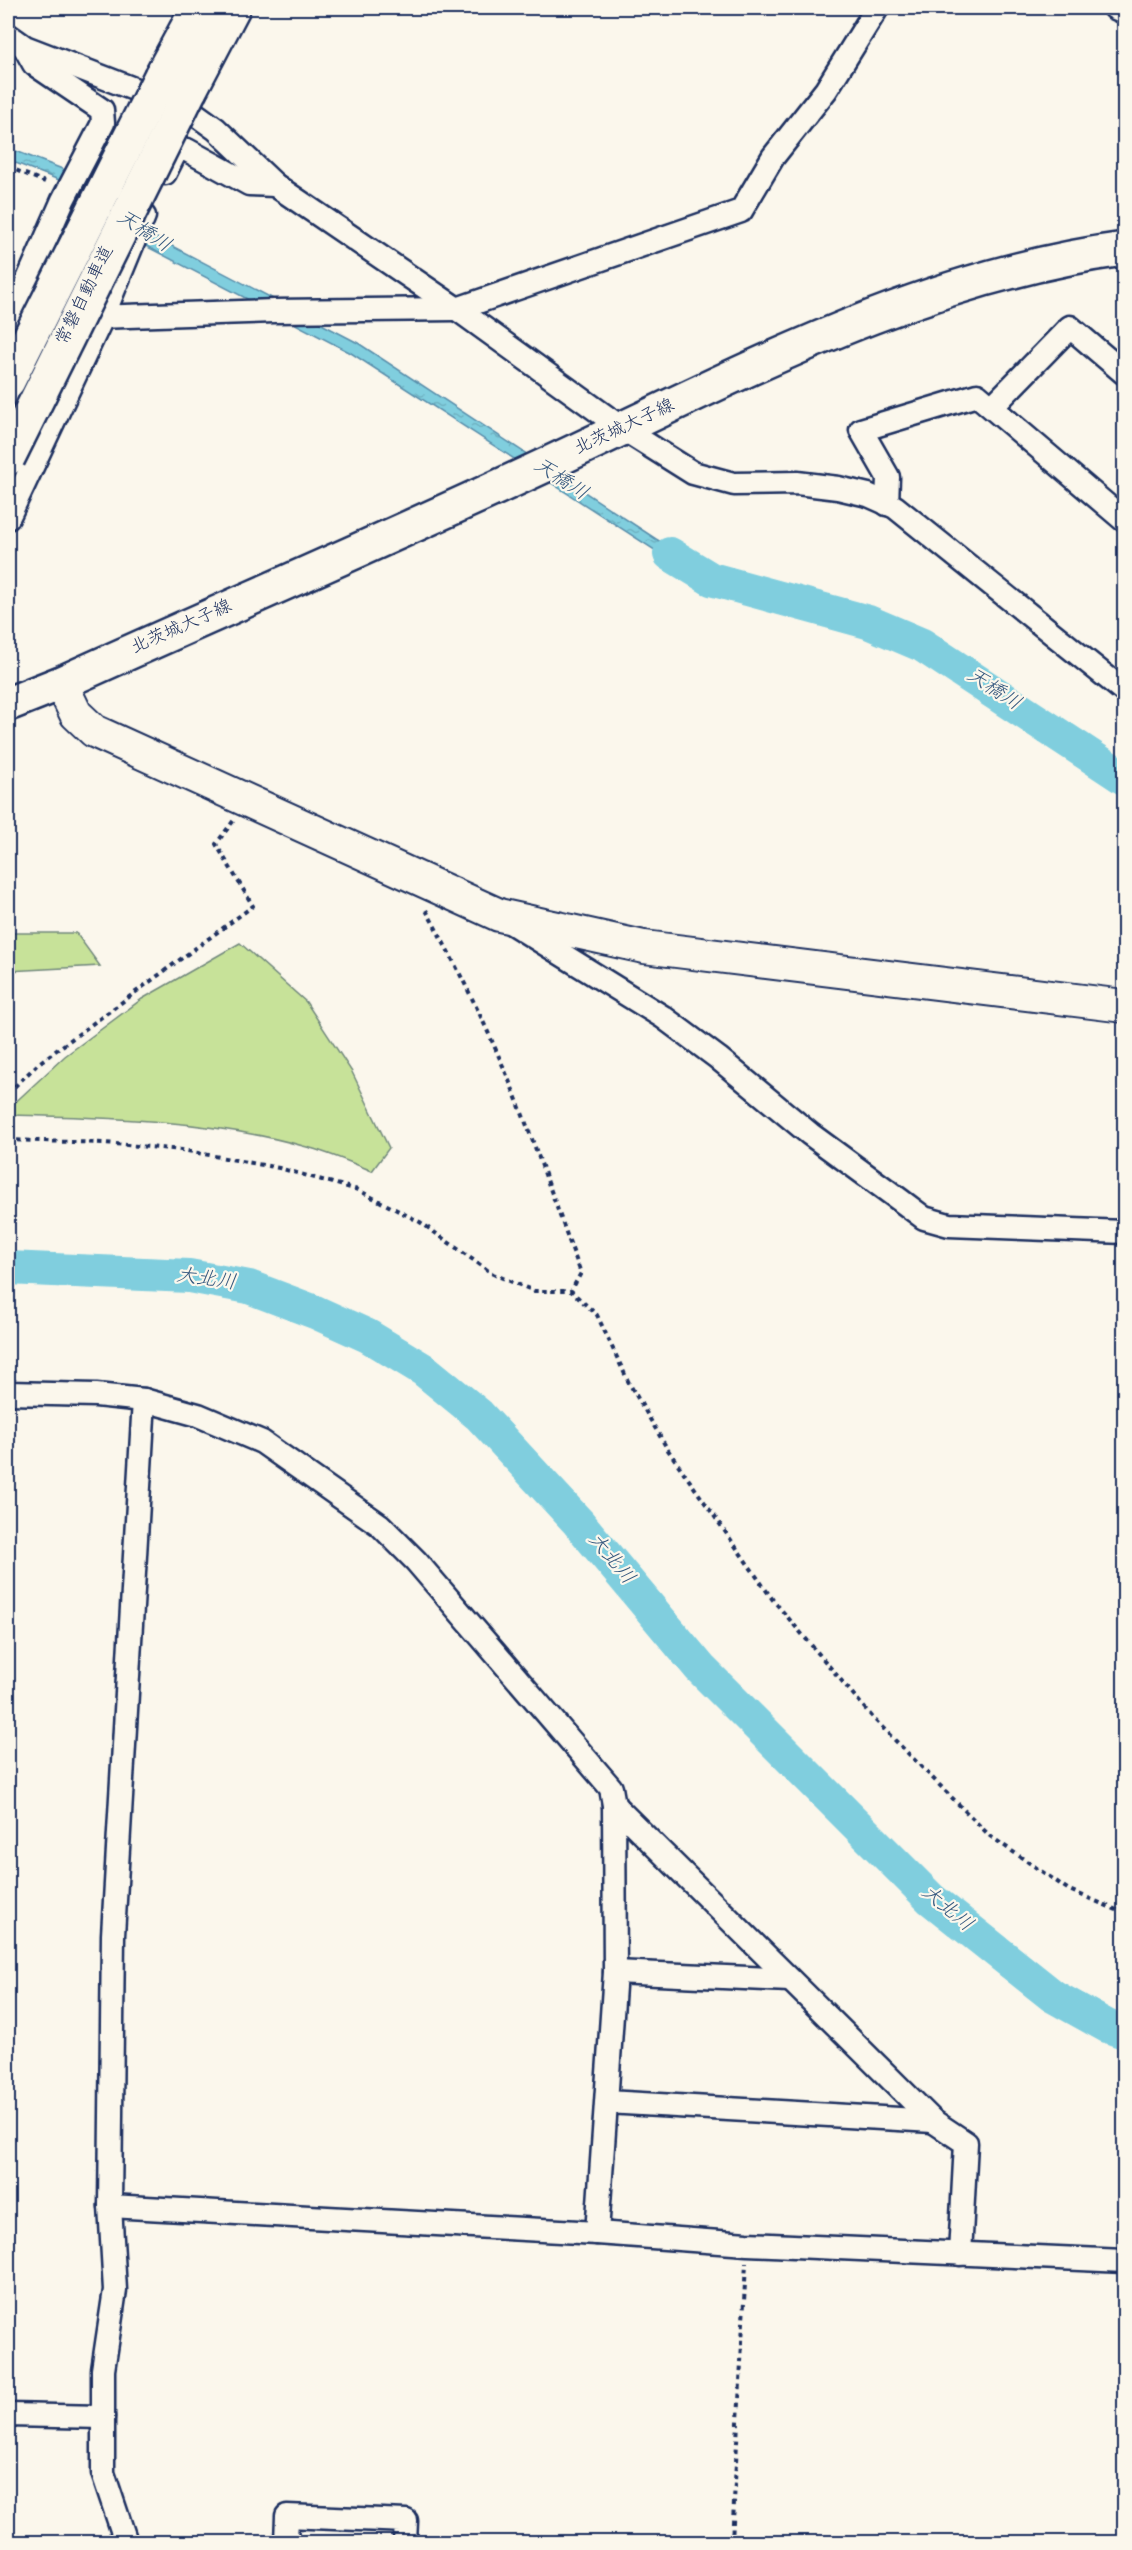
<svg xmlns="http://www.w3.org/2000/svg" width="1132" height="2550" font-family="'Gochi Hand','Klee One',sans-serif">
	<defs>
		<pattern id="water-ripples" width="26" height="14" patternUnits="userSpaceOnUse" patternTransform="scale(1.5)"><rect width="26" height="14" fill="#80cede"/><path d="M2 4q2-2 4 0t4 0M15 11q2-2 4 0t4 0" fill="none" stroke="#6eb1c1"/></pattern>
	</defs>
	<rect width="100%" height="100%" fill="#fbf7ec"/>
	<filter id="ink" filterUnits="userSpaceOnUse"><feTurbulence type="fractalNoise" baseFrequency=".0167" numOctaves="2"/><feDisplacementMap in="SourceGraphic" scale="12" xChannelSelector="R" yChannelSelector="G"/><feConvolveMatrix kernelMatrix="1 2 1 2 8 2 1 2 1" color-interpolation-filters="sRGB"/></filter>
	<g filter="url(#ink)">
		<g fill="#c7e299" stroke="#71887c" stroke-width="1.5">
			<path d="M8,933H76L100,966L8,971Z"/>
			<path d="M240,943L306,1002L352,1072L389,1148L372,1171C350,1162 327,1152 303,1146C212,1120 102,1117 8,1115V1109L65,1056L142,999Z"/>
		</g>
		<path fill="url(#water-ripples)" stroke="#588eab" stroke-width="1.5" d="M8,148L65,170L147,233L358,343L656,539L714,574L707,584L351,353L142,244L59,180L8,160Z"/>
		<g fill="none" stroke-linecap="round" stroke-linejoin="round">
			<g stroke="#80cede" stroke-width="34">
				<path d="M670,554L711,579L868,622L922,645L1124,778"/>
				<path d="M8,1268L189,1276L249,1287L315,1312L368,1336L424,1370L479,1415L578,1522L700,1668L931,1899L1053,1996L1107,2026L1124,2032"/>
			</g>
			<defs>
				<g id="street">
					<path d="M1115,8L1124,12"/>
					<path d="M8,35L25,47L191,111L216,129L275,185L457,309L623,429L693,473L734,484L797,483L838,488L868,495L895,507L1124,691"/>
					<path d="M165,173L177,149L187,150L249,184L275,185"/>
					<path d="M8,320L274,311L457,309L741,211L773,157L826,90L877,8"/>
					<path d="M8,325L63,200L103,123L102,110L34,64L25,48"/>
					<path d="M992,407L1070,327L1124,373"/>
					<path d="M887,504L888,477L861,430L977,395L1124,520"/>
					<path d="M8,518L103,316L144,216"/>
					<path d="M513,924L663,1017L718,1058L810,1134L900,1200L924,1218L949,1225L1124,1232"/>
					<path d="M8,1393L96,1395L144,1400L198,1415L262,1442L380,1525L416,1561L611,1788L614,1805L615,1972L597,2233"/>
					<path d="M614,1805L933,2121L966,2143L960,2254"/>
					<path d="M615,1972L790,1980"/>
					<path d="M607,2102L933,2121"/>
					<path d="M110,2206L597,2233L747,2244L1124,2261"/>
					<path d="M8,2415L103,2417"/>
					<path d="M126,2542L103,2473V2370L115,2290L110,2206L113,1935L144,1400"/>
					<path d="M286,2542L287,2516L406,2521L405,2542"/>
				</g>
				<path id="secondary" d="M61,683L76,714L94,731L499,915L644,947L1124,1006"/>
				<path id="primary" d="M8,704L61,683C224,609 390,538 552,462C736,376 920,276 1124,249"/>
				<g id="highway">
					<path d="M161,76L198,8"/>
					<path d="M189,92L233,8"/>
				</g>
			</defs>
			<use href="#street" stroke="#1b2f5e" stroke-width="27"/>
			<use href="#secondary" stroke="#1b2f5e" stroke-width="36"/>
			<use href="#primary" stroke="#1b2f5e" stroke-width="38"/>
			<use href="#highway" stroke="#1b2f5e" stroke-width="38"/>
			<g stroke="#1b2f5e" stroke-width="4" stroke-dasharray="4.5 4.5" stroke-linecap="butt">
				<path d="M8,167L45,182"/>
				<path d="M426,910C451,956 475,1002 496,1050C528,1122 553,1199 581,1273L571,1291"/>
				<path d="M8,1093L39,1063L253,906L216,844L234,820"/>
				<path d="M8,1140L105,1143L182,1150L279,1168L358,1190L420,1222L493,1274L534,1291H571L597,1315L629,1383L668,1450L773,1600L874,1719L990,1836L1069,1890L1124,1913"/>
				<path d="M732,2542L746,2262"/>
			</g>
			<use href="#street" stroke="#fbf7ec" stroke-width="22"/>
			<use href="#secondary" stroke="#fbf7ec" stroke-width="32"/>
			<use href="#primary" stroke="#fbf7ec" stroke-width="33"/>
			<use href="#highway" stroke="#fbf7ec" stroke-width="33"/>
			<defs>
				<g id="highway-bridge">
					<path d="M8,381L161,76"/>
					<path d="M8,458L189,92"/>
				</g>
			</defs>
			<use href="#highway-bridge" stroke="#1b2f5e" stroke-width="38" stroke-linecap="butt"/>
			<use href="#highway-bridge" stroke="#fbf7ec" stroke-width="33"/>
		</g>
	</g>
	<g text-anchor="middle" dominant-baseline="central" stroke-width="4.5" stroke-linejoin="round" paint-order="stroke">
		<g font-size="18" fill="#1b2f5e" stroke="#fbf7ec">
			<text transform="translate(86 296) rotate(-64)">常磐自動車道</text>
			<text transform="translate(625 428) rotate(-25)">北茨城大子線</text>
			<text transform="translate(182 628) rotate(-24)">北茨城大子線</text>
		</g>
		<g font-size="20" font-style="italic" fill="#34577e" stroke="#fbf7ec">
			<text transform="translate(143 233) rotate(33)">天橋川</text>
			<text transform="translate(560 481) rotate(33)">天橋川</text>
			<text transform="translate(993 691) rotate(33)">天橋川</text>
			<text transform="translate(206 1281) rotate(8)">大北川</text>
			<text transform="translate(610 1560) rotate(50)">大北川</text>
			<text transform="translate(946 1910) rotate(40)">大北川</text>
		</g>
	</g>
	<rect width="1132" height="2550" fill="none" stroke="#fbf7ec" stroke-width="30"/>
	<rect x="15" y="15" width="1102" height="2520" fill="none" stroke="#1b2f5e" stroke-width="2" filter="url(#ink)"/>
</svg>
